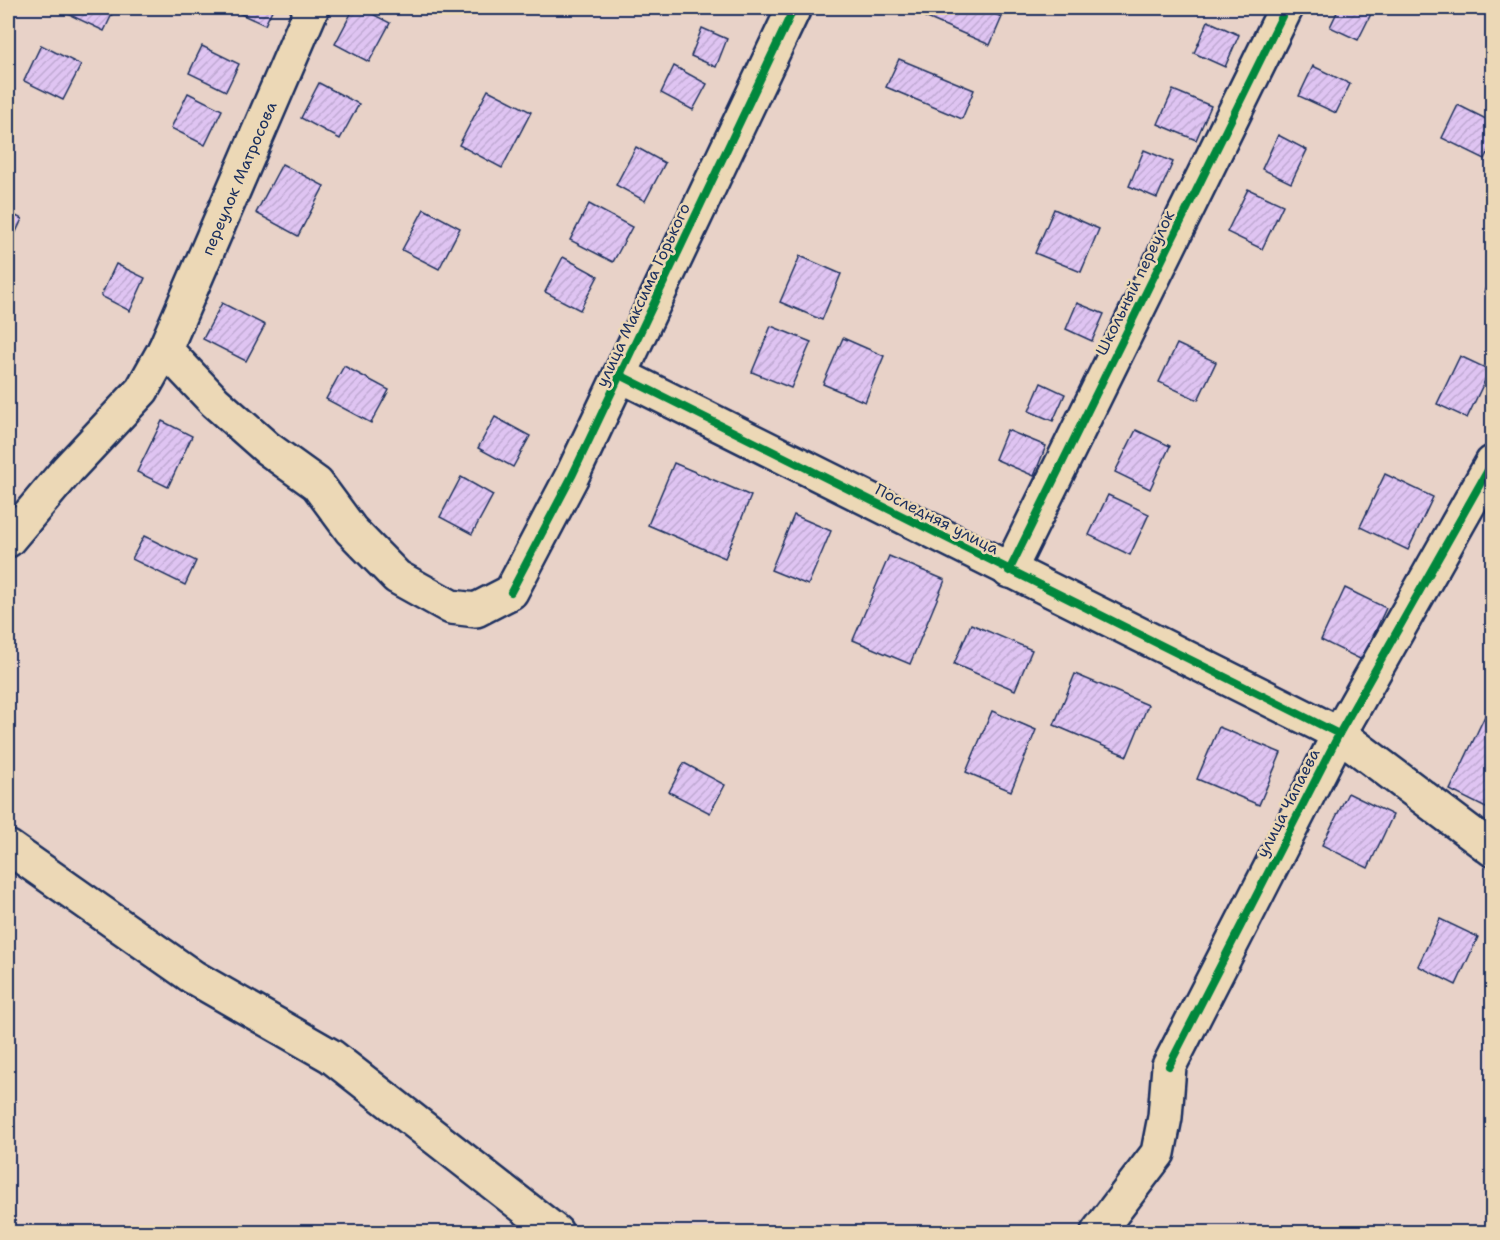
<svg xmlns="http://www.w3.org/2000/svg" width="1500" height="1240" font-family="'Shantell Sans',sans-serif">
	<defs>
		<pattern id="building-hatch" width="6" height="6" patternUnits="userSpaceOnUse" patternTransform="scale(1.5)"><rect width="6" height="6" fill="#dfc4f2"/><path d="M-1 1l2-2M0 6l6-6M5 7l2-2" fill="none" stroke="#bfa9d2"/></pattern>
	</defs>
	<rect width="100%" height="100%" fill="#e8d2c8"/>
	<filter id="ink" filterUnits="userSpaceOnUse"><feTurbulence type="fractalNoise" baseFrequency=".0167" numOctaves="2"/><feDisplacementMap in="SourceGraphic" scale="12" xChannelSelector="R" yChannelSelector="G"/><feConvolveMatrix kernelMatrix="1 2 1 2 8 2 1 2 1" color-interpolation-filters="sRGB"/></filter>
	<g filter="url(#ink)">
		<g fill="url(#building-hatch)" stroke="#1b2f5e" stroke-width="1.5">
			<path d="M71,8H115L104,31L68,14Z"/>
			<path d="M228,8H273L265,25Z"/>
			<path d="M354,8H361L390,23L369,62L335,44Z"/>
			<path d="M929,8H980L1002,17L990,45L925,17Z"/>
			<path d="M1339,8H1374L1358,40L1330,27Z"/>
			<path d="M1208,21L1239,35L1225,67L1194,53Z"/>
			<path d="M702,28L727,39L716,67L691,56Z"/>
			<path d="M41,45L81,65L63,100L24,81Z"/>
			<path d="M202,46L239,64L226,91L189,73Z"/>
			<path d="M899,59L974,90L962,119L886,87Z"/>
			<path d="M674,66L707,84L693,110L661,93Z"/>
			<path d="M1313,66L1350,84L1336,113L1299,96Z"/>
			<path d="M319,83L359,104L340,139L301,118Z"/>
			<path d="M488,90L531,112L502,168L459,145Z"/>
			<path d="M1173,90L1211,106L1196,140L1158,124Z"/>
			<path d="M188,93L222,110L205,145L171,128Z"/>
			<path d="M1458,105L1492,122V144L1485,159L1442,138Z"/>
			<path d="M1278,135L1307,150L1291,183L1262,169Z"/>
			<path d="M636,147L665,163L645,201L616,185Z"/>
			<path d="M1144,150L1173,162L1157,198L1129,186Z"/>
			<path d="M282,164L324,186L298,236L256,213Z"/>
			<path d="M1248,189L1283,205L1262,249L1227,232Z"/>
			<path d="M589,204L632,227L613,262L570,240Z"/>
			<path d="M424,209L460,228L439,269L402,250Z"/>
			<path d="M1054,209L1099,229L1081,272L1035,253Z"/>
			<path d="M8,212L22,219L8,249Z"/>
			<path d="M800,256L841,274L822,320L780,302Z"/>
			<path d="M563,257L598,276L580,310L545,292Z"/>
			<path d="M116,264L145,278L130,311L101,296Z"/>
			<path d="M1492,274V296L1484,292Z"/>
			<path d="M222,303L265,325L246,361L203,339Z"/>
			<path d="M1077,303L1104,314L1092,341L1066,329Z"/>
			<path d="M771,326L811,342L791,388L752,372Z"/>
			<path d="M843,338L884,356L865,402L823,384Z"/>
			<path d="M1177,344L1216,362L1198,400L1159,382Z"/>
			<path d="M1460,356L1490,370L1467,418L1437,404Z"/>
			<path d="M344,366L389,390L371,423L326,399Z"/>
			<path d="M1041,383L1065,394L1053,421L1029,411Z"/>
			<path d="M495,417L530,436L513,467L478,448Z"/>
			<path d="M162,421L192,436L168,487L137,472Z"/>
			<path d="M1007,430L1046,446L1034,476L995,459Z"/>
			<path d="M1136,430L1170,446L1150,489L1115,472Z"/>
			<path d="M674,463L751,496L725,558L648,525Z"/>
			<path d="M1385,474L1433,497L1408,550L1360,527Z"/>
			<path d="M461,477L493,495L472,534L440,517Z"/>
			<path d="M1108,495L1149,514L1130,555L1089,535Z"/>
			<path d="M794,515L831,531L808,585L771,570Z"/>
			<path d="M144,536L196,561L185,585L132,559Z"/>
			<path d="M889,556L945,580L910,664L853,640Z"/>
			<path d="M1345,588L1386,608L1362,660L1321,640Z"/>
			<path d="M971,624L1032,650L1015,690L954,664Z"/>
			<path d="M1075,674L1148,705L1127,756L1054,725Z"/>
			<path d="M1492,701V811L1450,790Z"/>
			<path d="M992,711L1036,730L1011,791L966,772Z"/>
			<path d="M1219,727L1281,753L1259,805L1197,779Z"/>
			<path d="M684,763L725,785L710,813L669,792Z"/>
			<path d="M1348,793L1393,815L1368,868L1322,845Z"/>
			<path d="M1440,919L1478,937L1456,985L1418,966Z"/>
		</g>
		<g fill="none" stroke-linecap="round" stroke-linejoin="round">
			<defs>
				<g id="minor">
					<path id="s1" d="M165,349L312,8"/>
					<path d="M620,375L1339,734L1492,849"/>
					<path d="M8,540L68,469L142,390L165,349L215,402L267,448L317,484L351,530L397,577L451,607L476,610L511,592L572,476L794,8"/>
					<path d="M1009,571L1286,8"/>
					<path d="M8,847L193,977L331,1056L556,1232"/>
					<path d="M1098,1232L1158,1153L1165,1117L1169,1066L1339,734L1492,463"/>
				</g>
			</defs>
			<use href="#minor" stroke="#1b2f5e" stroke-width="38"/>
			<use href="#minor" stroke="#ecd8b6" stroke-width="33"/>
			<defs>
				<g id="cycleway">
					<path d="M620,375L1339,734"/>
					<path d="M1009,571L1286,8"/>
					<path d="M511,592L572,476L794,8"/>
					<path d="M1169,1066L1339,734L1492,463"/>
				</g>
			</defs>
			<use href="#cycleway" stroke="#ecd8b6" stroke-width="11"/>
			<use href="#cycleway" stroke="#00873e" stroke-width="8"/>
		</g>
	</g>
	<g text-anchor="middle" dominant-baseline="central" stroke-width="5" stroke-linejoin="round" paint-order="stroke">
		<g font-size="16" fill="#1b2f5e" stroke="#ecd8b6">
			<text stroke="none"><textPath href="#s1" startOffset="186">переулок Матросова</textPath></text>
			<text transform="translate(1135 283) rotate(-64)">Школьный переулок</text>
			<text transform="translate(643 295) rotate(-65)">улица Максима Горького</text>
			<text transform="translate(937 519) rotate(27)">Последняя улица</text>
			<text transform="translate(1288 803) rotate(-63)">улица Чапаева</text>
		</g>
	</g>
	<rect width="1500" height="1240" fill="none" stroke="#ecd8b6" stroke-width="30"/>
	<rect x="15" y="15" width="1470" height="1210" fill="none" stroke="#1b2f5e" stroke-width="2" filter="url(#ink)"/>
</svg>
